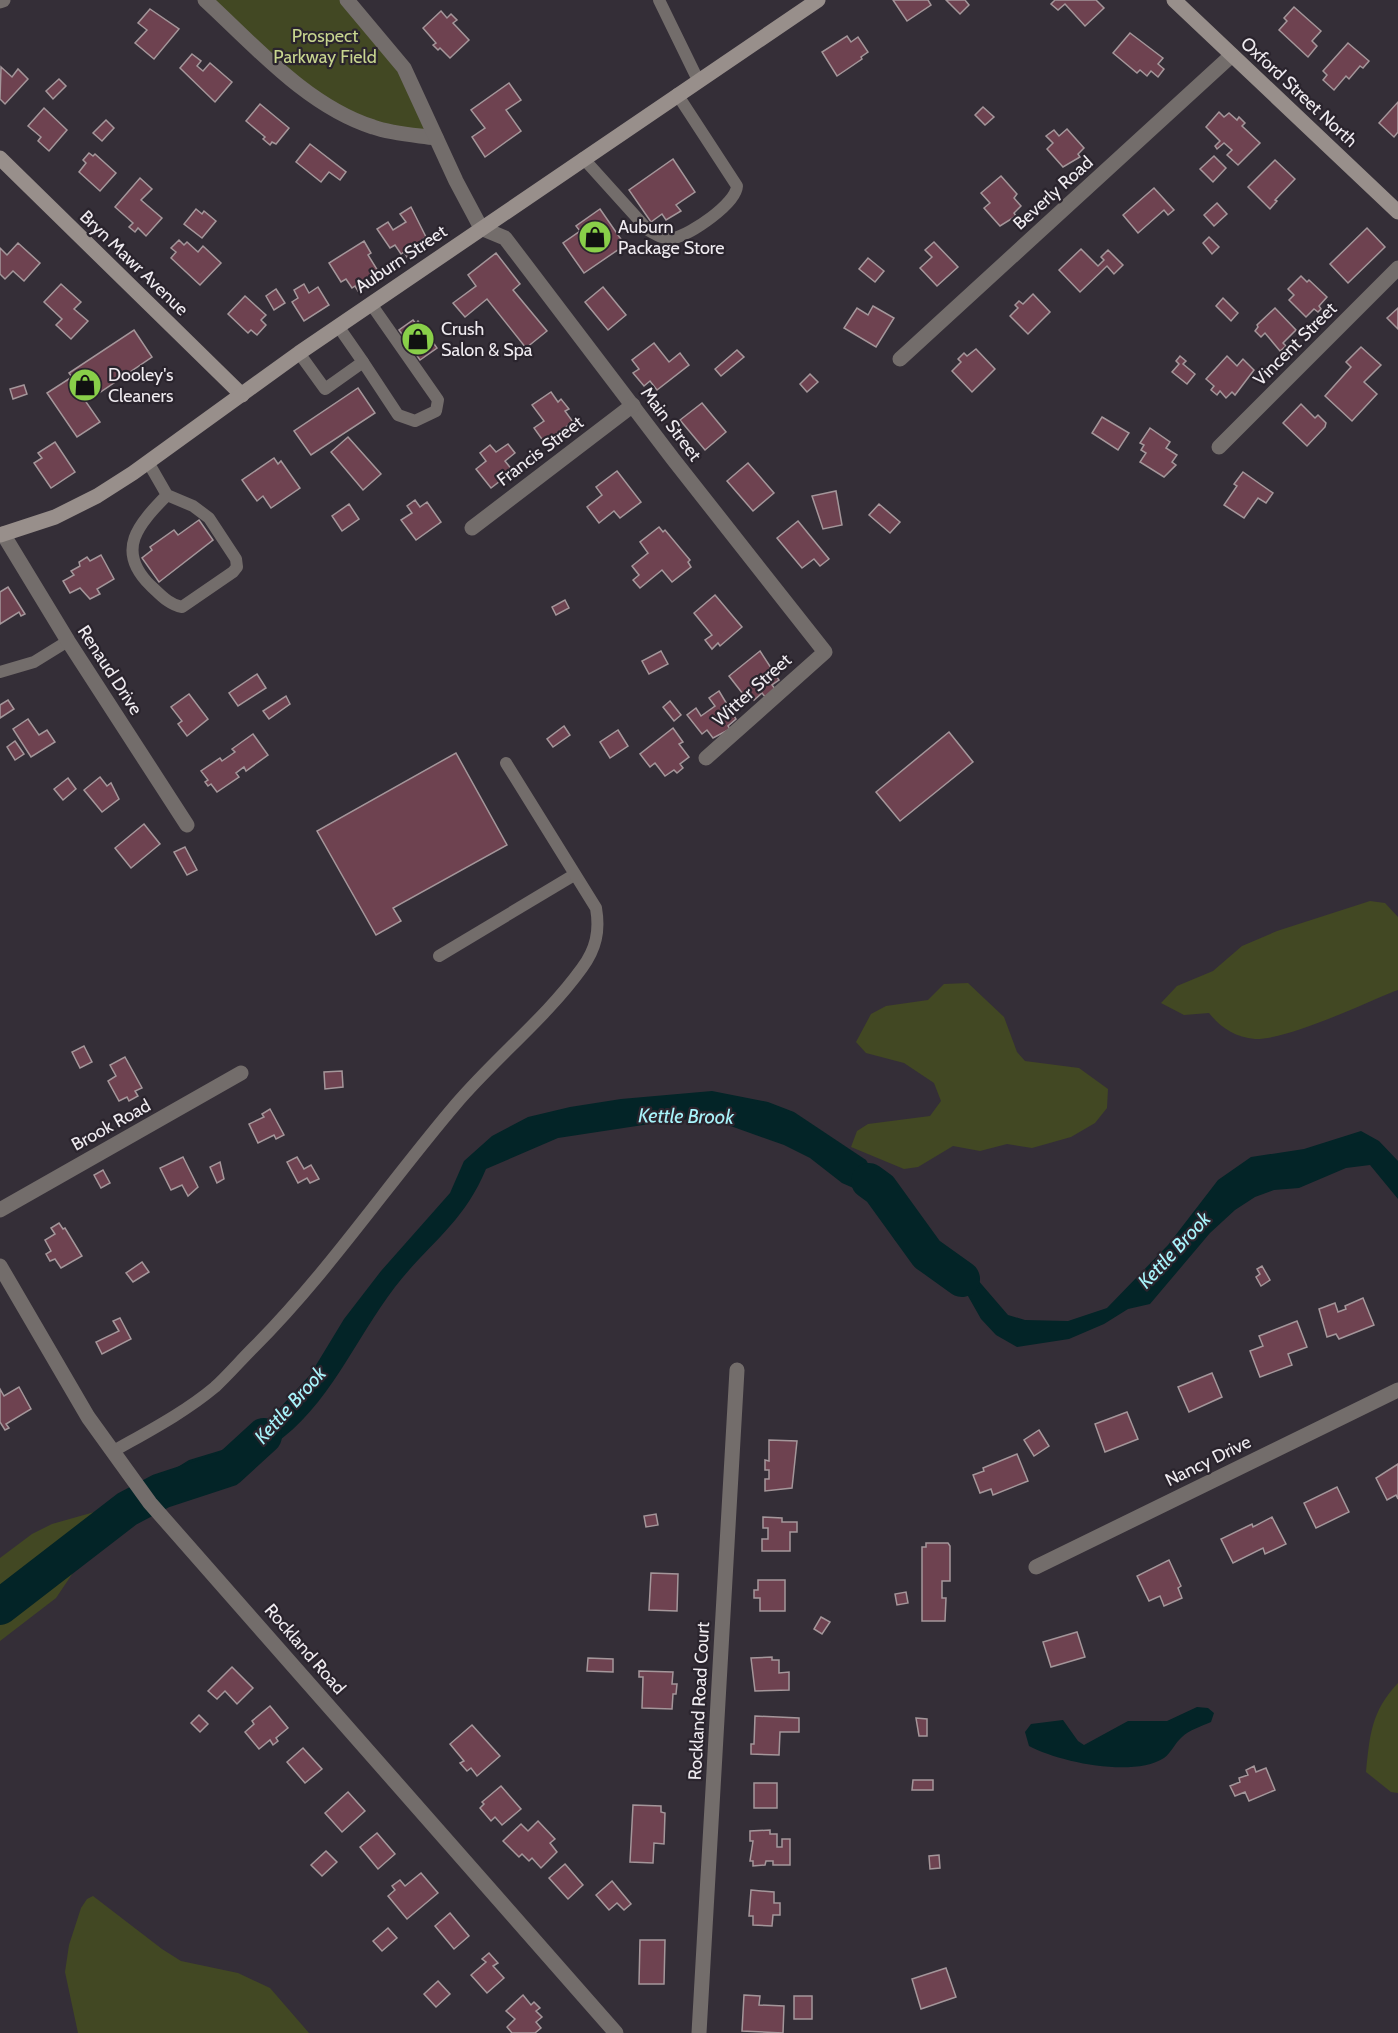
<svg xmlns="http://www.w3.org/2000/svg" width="1398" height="2033" font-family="Cabin,sans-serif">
	<rect width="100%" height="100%" fill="#342e37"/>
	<g fill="#424823">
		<path d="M205,0H344L404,68L436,138L393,132L325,102Z"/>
		<path d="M1370,901L1385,903L1398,917V990L1395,991C1363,1004 1287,1040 1255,1039C1235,1037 1221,1028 1209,1013L1184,1015L1161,1003L1177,986L1213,971L1242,946L1277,931Z"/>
		<path d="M968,983L1004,1017L1017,1052L1025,1061L1079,1068L1108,1089L1107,1108L1095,1123L1071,1137L1032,1148L1007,1144L980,1151L953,1146L918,1167L904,1169L851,1147L857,1131L868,1124L930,1116L941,1101L934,1083L904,1063L866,1053L856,1042L871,1014L886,1006L928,1000L944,984Z"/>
		<path d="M105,1509L117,1525L101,1533L95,1540L56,1598L0,1641V1558L32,1534L52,1524Z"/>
		<path d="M1398,1683V1793L1391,1792L1366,1772C1370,1734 1371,1712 1398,1683Z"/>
		<path d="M93,1896L162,1949L181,1961L238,1973L270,1988L309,2033H78L65,1972L69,1945L81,1908L87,1899Z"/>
	</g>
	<g fill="#032427">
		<path d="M712,1091L768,1102L794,1112L866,1160L916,1245L977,1279L1008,1315L1025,1320L1068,1321L1107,1308L1168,1245L1218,1180L1251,1157L1304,1149L1361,1131L1379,1141L1398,1161V1199L1370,1165L1346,1168L1299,1188L1274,1190L1255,1197L1235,1210L1210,1233L1150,1304L1128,1309L1104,1324L1069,1339L1017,1347L996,1335L981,1319L960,1282L937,1275L908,1255L895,1240L867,1194L842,1183L810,1158L784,1145L711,1119L676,1120L558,1138L486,1169C463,1224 429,1243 395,1287C355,1339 329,1407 273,1445C240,1467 204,1474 169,1489C149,1497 132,1511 117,1525L105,1509L123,1501L189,1460L222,1450L256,1434L310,1375L344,1319L381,1271L450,1193L464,1161L492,1136L528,1117L570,1107L621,1099Z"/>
		<path d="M1197,1707L1208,1708L1214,1713L1211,1722C1202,1726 1189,1730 1182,1737C1175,1743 1171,1753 1164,1758C1133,1778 1059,1762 1029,1746L1025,1732L1031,1724L1063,1720L1078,1741L1084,1745L1128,1721H1167Z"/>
	</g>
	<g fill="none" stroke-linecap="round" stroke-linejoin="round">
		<g stroke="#032427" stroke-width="36">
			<path d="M869,1181L880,1189L927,1254L962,1279"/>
			<path d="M0,1607L127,1509L161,1491L228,1469L264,1436"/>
		</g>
	</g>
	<g fill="#6e4250" stroke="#a4969a" stroke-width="1.5">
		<path d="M893,0H928L931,5L907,21Z"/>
		<path d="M946,0H965L969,5L960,14Z"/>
		<path d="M1055,0H1096L1104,8L1085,26L1065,4L1058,10L1051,4Z"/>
		<path d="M1294,7L1321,31L1312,41L1317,46L1308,57L1279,30L1287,21L1284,18Z"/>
		<path d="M150,9L179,29L154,59L135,43L147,30L138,23Z"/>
		<path d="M441,11L447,18L451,14L457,20L453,23L469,40L450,58L440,48L438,50L433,45L436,43L423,28Z"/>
		<path d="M1130,33L1163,58L1158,64L1164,69L1158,77L1151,71L1147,76L1140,70L1137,73L1113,53Z"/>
		<path d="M847,36L851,42L858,37L868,52L861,57L862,59L837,76L822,52Z"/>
		<path d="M1348,43L1369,61L1363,68L1360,66L1349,79L1346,76L1334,90L1323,80L1327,75L1323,71Z"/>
		<path d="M192,54L201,61L197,66L203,71L210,63L232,82L215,102L180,68Z"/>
		<path d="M1,67L12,77L18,69L28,79L5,104L0,99Z"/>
		<path d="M59,79L66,86L53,99L46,91Z"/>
		<path d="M509,83L521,100L506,110L521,131L485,157L472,137L485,128L471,110Z"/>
		<path d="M1398,102V132L1394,137L1379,123Z"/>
		<path d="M260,104L289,128L276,144L272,142L270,145L263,139L265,137L246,121Z"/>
		<path d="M983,107L994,117L985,125L975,115Z"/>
		<path d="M44,108L67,130L49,151L38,141L41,137L28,126Z"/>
		<path d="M1219,112L1224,117L1229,113L1237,120L1239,117L1245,123L1242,126L1260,143L1238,165L1227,155L1232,150L1224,143L1217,149L1215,146L1220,141L1206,127Z"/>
		<path d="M106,120L114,128L102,141L93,133Z"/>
		<path d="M1067,129L1084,148L1078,154L1080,157L1063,167L1047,149L1053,143L1046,136L1054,130L1059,136Z"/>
		<path d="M310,144L346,172L340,180L329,172L321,182L296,162Z"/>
		<path d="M89,153L93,156L95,154L116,173L100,191L79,172L86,163L83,160Z"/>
		<path d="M1214,156L1226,168L1213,182L1200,169Z"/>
		<path d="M673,159L695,192L676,205L681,211L666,220L662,214L651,222L629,190Z"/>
		<path d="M1275,160L1295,179L1275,200L1277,201L1270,209L1248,187Z"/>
		<path d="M1001,176L1017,194L1014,198L1021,206L1014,213L1016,216L1000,226L984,208L990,203L981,193Z"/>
		<path d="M140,178L152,189L141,200L162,218L146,236L138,228L135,232L129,227L133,223L115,207Z"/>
		<path d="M1154,188L1174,210L1168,215L1164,210L1138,233L1123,215Z"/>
		<path d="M1217,203L1227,214L1214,226L1204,215Z"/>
		<path d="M411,207L426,237L422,240L426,245L407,257L404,252L401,254L395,245L390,248L377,229L388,222L393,230L406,222L400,214Z"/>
		<path d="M196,209L202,214L204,211L216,221L202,238L184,224Z"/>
		<path d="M600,209L625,245L584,273L563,243L580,231L576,226Z"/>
		<path d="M1367,228L1385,247L1348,283L1330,264Z"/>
		<path d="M1209,237L1219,247L1212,254L1203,243Z"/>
		<path d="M179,240L184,245L187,242L198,252L203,246L221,263L200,285L171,258L176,252L171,248Z"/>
		<path d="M364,241L371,253L368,255L378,271L374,274L377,278L358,291L355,286L352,288L346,279L341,282L329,263Z"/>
		<path d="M934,242L958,267L937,286L920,268L932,257L925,250Z"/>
		<path d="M18,243L40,263L24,281L13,271L5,279L0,274V248L7,255Z"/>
		<path d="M1081,249L1098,266L1104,260L1101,257L1108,250L1123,265L1114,274L1107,266L1080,292L1059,270Z"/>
		<path d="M496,253L520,284L513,290L547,331L526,348L487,299L465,317L453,303L476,286L468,275Z"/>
		<path d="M868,258L884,271L875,282L859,269Z"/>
		<path d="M1301,276L1307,282L1309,280L1327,297L1319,306L1321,309L1318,312L1314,309L1306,317L1289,300L1294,295L1288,289Z"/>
		<path d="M61,284L81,302L74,309L88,321L71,339L56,325L62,319L44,302Z"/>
		<path d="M304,284L309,293L318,287L329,305L304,321L292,302L298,298L294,290Z"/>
		<path d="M603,287L626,315L608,330L585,302Z"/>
		<path d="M276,289L285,303L274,310L266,296Z"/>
		<path d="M1033,294L1050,312L1028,334L1010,316L1018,308L1015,305L1019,301L1023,304Z"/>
		<path d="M245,296L266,315L261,320L266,325L257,335L251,330L248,333L228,314Z"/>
		<path d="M1223,298L1238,313L1231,321L1216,306Z"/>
		<path d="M873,306L894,318L876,347L844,328L857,308L868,315Z"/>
		<path d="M1275,308L1296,330L1283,343L1286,346L1280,351L1265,333L1261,337L1255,331L1258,327L1257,325Z"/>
		<path d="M1398,308V329L1387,318Z"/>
		<path d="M413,320L416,324L418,321L437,348L420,360L399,330Z"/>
		<path d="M134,330L152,357L86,402L100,422L77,437L47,393L72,377L69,373Z"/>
		<path d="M654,343L669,362L680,353L689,365L657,390L650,381L644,386L633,373L639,369L632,360Z"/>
		<path d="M1361,347L1381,365L1364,382L1377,394L1352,421L1325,396L1351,367L1346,362Z"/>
		<path d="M976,349L995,369L972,392L952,371L961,362L958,359L964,353L967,356Z"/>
		<path d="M737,350L744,357L721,376L715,369Z"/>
		<path d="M1180,356L1186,361L1183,364L1195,374L1187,384L1172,372L1179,364L1176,361Z"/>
		<path d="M1227,356L1237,366L1243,359L1254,370L1235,395L1232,392L1226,398L1220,391L1217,395L1211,390L1214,386L1206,379Z"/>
		<path d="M810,374L818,382L807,392L800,384Z"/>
		<path d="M24,385L27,394L13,399L10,389Z"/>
		<path d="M358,388L375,413L311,455L294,431Z"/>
		<path d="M551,392L558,402L561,399L569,409L565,411L573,422L544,442L534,428L544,421L532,405Z"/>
		<path d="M702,403L726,432L705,450L680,420Z"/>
		<path d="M1301,404L1315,418L1318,415L1326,423L1325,427L1307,446L1283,423Z"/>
		<path d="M1102,417L1129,433L1118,450L1092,433Z"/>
		<path d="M1150,428L1170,442L1166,448L1177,455L1172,462L1176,465L1164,477L1140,462L1146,453L1141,450L1144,445L1140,443Z"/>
		<path d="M348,437L381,474L363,490L331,452Z"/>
		<path d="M55,442L75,472L51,488L34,463L42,458L38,453Z"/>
		<path d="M508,444L515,453L505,461L513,471L491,488L476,469L486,461L480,453L490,445L496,452Z"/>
		<path d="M274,458L278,464L281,461L300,488L271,508L263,496L257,501L242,480Z"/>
		<path d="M748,463L774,493L753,511L727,481Z"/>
		<path d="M617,471L641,502L620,518L614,511L599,523L587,507L602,495L596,487Z"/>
		<path d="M1243,472L1273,493L1266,503L1258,498L1244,518L1224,505L1237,486L1234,484Z"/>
		<path d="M836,491L842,525L823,529L812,496Z"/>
		<path d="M415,500L420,507L427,502L441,522L416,540L401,520L412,513L407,506Z"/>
		<path d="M349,504L359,519L342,531L332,516Z"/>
		<path d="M879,504L900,522L890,533L869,515Z"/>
		<path d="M199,520L213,540L159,582L142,558L152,550L150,547L174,530L178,535Z"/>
		<path d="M798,521L829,559L820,566L814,559L802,568L777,538Z"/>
		<path d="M659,527L663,532L665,530L690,560L688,562L691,567L672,582L662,570L640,588L633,580L639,575L632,566L648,553L640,542Z"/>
		<path d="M101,555L114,579L97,589L100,594L90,599L80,588L70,593L63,581L74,575L71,571L80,566L79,562L87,557L90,561Z"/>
		<path d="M8,587L25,614L21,616L19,612L0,624V592Z"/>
		<path d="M715,595L742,627L720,646L718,643L712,649L705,640L712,635L694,613Z"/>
		<path d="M565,600L569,608L556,615L552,607Z"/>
		<path d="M661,651L668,664L649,674L642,661Z"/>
		<path d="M760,651L779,680L772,685L776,690L766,698L762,693L754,700L748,691L743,694L729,676Z"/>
		<path d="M257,674L266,688L238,706L229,693Z"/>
		<path d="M719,691L736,719L728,726L730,729L713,738L707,730L702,734L687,715L696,708L701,716L715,706L709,698Z"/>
		<path d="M189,694L208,719L187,736L178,724L182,721L171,707Z"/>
		<path d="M286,696L290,704L269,719L263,711Z"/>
		<path d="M8,700L14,709L0,718V705Z"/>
		<path d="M670,701L681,715L674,721L663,707Z"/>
		<path d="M28,719L39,735L47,730L55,742L31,757L13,729Z"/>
		<path d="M564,726L570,735L553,747L547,739Z"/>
		<path d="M673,728L683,742L679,744L689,757L680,764L683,768L677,773L674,770L665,776L655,763L650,767L640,754Z"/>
		<path d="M618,730L628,746L610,758L600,742Z"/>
		<path d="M949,732L973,762L900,821L876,792Z"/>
		<path d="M253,734L268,755L246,771L244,767L236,773L239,777L217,792L211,784L208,786L205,782L208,780L201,771L220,758L222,761L235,752L232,749Z"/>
		<path d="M15,741L24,754L15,760L7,747Z"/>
		<path d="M456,753L507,845L393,908L401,921L376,935L317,831Z"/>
		<path d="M100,777L107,786L111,783L119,799L102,812L84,790Z"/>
		<path d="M68,778L76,789L63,800L54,789Z"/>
		<path d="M144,824L160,844L131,868L115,848Z"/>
		<path d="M185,847L197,870L187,875L174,852Z"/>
		<path d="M84,1046L92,1062L80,1068L72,1052Z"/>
		<path d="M125,1057L142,1088L135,1091L138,1096L129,1101L127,1097L119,1101L108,1081L116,1076L110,1065Z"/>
		<path d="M342,1071L343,1087L325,1089L324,1072Z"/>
		<path d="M270,1109L284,1135L276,1139L274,1135L258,1143L249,1124L264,1117L262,1114Z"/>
		<path d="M183,1157L198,1187L188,1196L182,1185L171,1190L160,1168Z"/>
		<path d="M297,1157L304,1169L311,1165L319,1179L310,1183L307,1178L298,1183L287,1162Z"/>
		<path d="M220,1162L224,1179L217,1183L210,1167Z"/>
		<path d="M103,1170L110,1183L101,1188L94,1175Z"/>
		<path d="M59,1223L63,1229L65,1228L82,1256L61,1268L55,1259L50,1261L46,1254L51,1251L45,1240L55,1234L51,1228Z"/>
		<path d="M142,1262L149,1272L133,1282L126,1273Z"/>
		<path d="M1262,1266L1270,1280L1261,1286L1256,1277L1260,1274L1257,1269Z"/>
		<path d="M1363,1298L1374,1325L1339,1339L1336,1334L1327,1337L1319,1309L1335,1303L1338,1312L1346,1309L1345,1306Z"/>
		<path d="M120,1318L131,1339L102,1354L96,1342L119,1331L113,1321Z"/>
		<path d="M1297,1321L1307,1347L1288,1354L1292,1365L1260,1377L1250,1351L1263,1346L1259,1336Z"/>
		<path d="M1212,1373L1222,1397L1189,1412L1178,1387Z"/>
		<path d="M19,1387L31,1409L6,1424L9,1428L5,1430L0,1422V1389L4,1396Z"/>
		<path d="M1127,1412L1138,1439L1105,1452L1095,1424Z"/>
		<path d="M1039,1430L1049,1446L1034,1456L1024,1440Z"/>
		<path d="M769,1440L797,1441L792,1488L765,1491V1479H769V1470H765V1460L769,1461Z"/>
		<path d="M1017,1454L1028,1481L993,1495L991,1489L980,1493L973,1475L984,1471L983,1468Z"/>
		<path d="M1398,1464V1499L1396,1495L1387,1500L1376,1478Z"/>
		<path d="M1337,1487L1349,1512L1316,1528L1304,1503Z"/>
		<path d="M656,1514L658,1525L646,1527L644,1516Z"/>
		<path d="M763,1517L782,1518V1522H797V1532H790V1551H762V1539H768V1528H763Z"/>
		<path d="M1272,1517L1286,1544L1265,1554L1263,1548L1233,1563L1221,1539L1252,1524L1253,1527Z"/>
		<path d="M926,1543H948L950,1546V1581H942V1598H946L945,1621H922V1547H926Z"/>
		<path d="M1169,1560L1181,1586L1178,1588L1182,1598L1164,1606L1160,1596L1149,1601L1137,1576Z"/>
		<path d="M651,1573L678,1574L677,1611L649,1610Z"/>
		<path d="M758,1580H785V1611H760V1598H754V1590H758Z"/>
		<path d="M906,1592L908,1603L897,1605L895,1594Z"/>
		<path d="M821,1617L830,1622L822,1634L814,1629Z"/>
		<path d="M1077,1632L1085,1657L1051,1667L1043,1642Z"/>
		<path d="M772,1657V1660H779V1673L789,1672V1690L755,1691L751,1658Z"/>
		<path d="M588,1658L613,1659V1672L587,1671Z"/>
		<path d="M232,1667L253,1688L237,1704L225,1691L217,1699L208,1691Z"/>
		<path d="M639,1671L673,1672L672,1684H677L676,1694H673L672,1709L642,1708L643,1677H639Z"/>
		<path d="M270,1706L288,1728L276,1738L278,1741L273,1745L270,1740L259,1749L245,1732L254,1724L252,1721Z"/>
		<path d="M199,1715L208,1724L200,1732L191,1723Z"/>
		<path d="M755,1716L799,1718V1732H780L779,1755L751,1754V1744H754Z"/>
		<path d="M916,1718L927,1719V1736H919Z"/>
		<path d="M472,1725L500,1756L477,1776L471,1768L467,1771L460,1763L464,1761L450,1744Z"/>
		<path d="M303,1748L322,1769L305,1783L287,1762Z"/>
		<path d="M1254,1766L1256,1772L1266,1768L1275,1790L1249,1801L1245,1792L1235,1796L1230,1786L1240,1782L1239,1778L1248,1775L1246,1770Z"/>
		<path d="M913,1780H933V1790H912Z"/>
		<rect x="754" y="1783" width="23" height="25"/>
		<path d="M501,1786L521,1809L502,1825L495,1817L491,1821L480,1808L484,1804L482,1802Z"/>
		<path d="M348,1792L365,1811L342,1832L325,1813Z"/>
		<path d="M633,1805L661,1806V1812L665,1813L664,1844L654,1843L653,1863L630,1862Z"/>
		<path d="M538,1821L555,1839L550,1843L557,1852L541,1868L532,1858L529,1861L522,1854L519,1857L503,1841L521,1824L528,1831Z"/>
		<path d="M770,1830V1834H777V1847H782V1839H790V1865H773V1861H766L765,1865L753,1866V1861H750L753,1841H750V1831Z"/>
		<path d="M377,1833L395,1854L378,1869L360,1847Z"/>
		<path d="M326,1851L337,1862L322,1876L311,1865Z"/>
		<path d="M939,1855L940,1868L930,1869L929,1856Z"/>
		<path d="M565,1864L583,1885L568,1899L549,1878Z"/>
		<path d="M421,1873L438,1893L407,1919L388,1896L395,1890L392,1886L400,1880L405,1886Z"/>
		<path d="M612,1881L631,1904L624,1910L617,1903L609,1910L596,1895Z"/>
		<path d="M751,1890L774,1892V1903H780V1915H773L772,1926L753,1925V1916H749Z"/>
		<path d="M450,1913L469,1936L454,1949L435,1926Z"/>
		<path d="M388,1928L397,1938L382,1951L373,1941Z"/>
		<path d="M640,1940H665L664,1984H639Z"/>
		<path d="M489,1953L498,1963L493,1966L504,1978L487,1993L471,1975L486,1962L482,1959Z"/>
		<path d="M946,1968L956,1997L921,2009L912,1979Z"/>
		<path d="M438,1981L450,1994L436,2007L424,1994Z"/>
		<path d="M523,1995L531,2005L534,2002L540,2008L536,2011L542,2017L536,2022L541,2028L535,2033H512L507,2027L515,2019L506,2011Z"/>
		<path d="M744,1995L760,1996L759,2005L784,2006L783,2033L742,2031Z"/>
		<rect x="794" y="1996" width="18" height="23"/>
	</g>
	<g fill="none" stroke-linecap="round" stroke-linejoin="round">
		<g stroke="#736d6b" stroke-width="12">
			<path d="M659,0L698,80"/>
			<path d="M583,158L648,230C657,235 664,240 674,238C691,234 736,204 737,186L677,94"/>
			<path d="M338,326L363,362"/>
			<path d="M299,353L325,389L363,362L398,415L415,421L436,411L438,400L371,304"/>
			<path d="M148,462L167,495L193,506L209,518L236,559L237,567L233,572L182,607C169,605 160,594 151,586C114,550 139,524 167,495"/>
			<path d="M0,672L34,662L68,641"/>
			<path d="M439,956L574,875"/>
			<path d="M112,1452C147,1432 184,1413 215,1387C228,1375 240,1361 253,1348C328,1273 387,1185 456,1104C496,1057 546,1018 582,968C596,949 600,931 596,908L506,763"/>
		</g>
		<g stroke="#736d6b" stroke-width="15">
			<path d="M205,0C254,45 307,106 373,127C393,134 415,135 436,138"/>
			<path d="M347,0L404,68L456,181L481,228L505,238L673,459L825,652L706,758"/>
			<path d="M0,1L3,0"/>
			<path d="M900,359L1232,55"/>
			<path d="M1219,447L1398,268"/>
			<path d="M472,528L633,405"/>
			<path d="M3,534L68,641L187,825"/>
			<path d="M0,1210L241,1073"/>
			<path d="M0,1266L88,1417L150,1503L616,2033"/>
			<path d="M1036,1567L1398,1390"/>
			<path d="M699,2033L737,1370"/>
		</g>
		<g stroke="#988f8b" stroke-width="15">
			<path d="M1174,0L1398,212"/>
			<path d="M0,158L242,395"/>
			<path d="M0,535L55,517L97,496L133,473L299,353L818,0"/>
		</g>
	</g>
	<defs>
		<symbol id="shop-disc" viewBox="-11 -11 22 22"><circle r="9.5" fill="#89cf49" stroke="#2a242d"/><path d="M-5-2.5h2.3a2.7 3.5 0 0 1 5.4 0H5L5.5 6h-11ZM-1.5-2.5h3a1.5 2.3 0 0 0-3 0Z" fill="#111"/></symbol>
	</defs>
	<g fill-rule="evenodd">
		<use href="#shop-disc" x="576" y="218" width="38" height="38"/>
		<use href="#shop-disc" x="399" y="320" width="38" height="38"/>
		<use href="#shop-disc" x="66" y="366" width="38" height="38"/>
	</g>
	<g text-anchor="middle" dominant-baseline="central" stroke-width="4.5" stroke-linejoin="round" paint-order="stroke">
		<g font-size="18" fill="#c7d58f" stroke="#2a242d">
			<text x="325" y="36">Prospect<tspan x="325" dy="21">Parkway Field</tspan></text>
		</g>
		<g font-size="18" fill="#efebf0" stroke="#2a242d">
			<text transform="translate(1299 92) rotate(43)">Oxford Street North</text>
			<text transform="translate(1053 193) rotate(-42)">Beverly Road</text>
			<text transform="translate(401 259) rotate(-34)">Auburn Street</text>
			<text transform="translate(134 263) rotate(44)">Bryn Mawr Avenue</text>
			<text transform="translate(1295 344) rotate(-45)">Vincent Street</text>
			<text transform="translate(671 424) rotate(53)">Main Street</text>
			<text transform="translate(540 451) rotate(-37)">Francis Street</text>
			<text transform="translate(110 670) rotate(57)">Renaud Drive</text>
			<text transform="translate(752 690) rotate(-42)">Witter Street</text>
			<text transform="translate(111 1125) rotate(-29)">Brook Road</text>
			<text transform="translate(1208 1461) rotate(-26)">Nancy Drive</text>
			<text transform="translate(305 1649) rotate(49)">Rockland Road</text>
			<text transform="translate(699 1701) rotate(-87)">Rockland Road Court</text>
		</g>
		<g font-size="18" fill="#efebf0" stroke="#2a242d" text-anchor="start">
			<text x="618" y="227">Auburn<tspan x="618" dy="21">Package Store</tspan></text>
			<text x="441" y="329">Crush<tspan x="441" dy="21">Salon &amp; Spa</tspan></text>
			<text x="108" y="375">Dooley's<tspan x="108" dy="21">Cleaners</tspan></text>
		</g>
		<g font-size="20" font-style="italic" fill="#a8f4fb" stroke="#2a242d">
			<text transform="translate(686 1116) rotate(1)">Kettle Brook</text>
			<text transform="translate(1174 1250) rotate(-47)">Kettle Brook</text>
			<text transform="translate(290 1405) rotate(-48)">Kettle Brook</text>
		</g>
	</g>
</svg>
